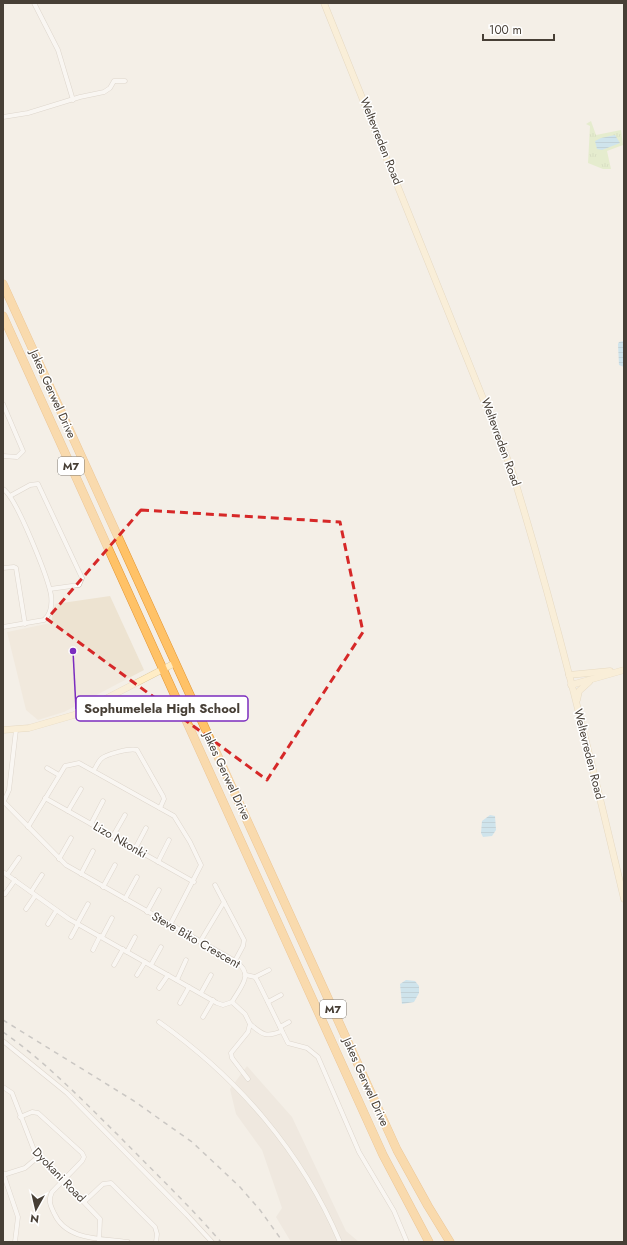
<svg xmlns="http://www.w3.org/2000/svg" width="627" height="1245" font-family="Jost,sans-serif">
	<defs>
		<pattern id="grass-tufts" width="24" height="20" patternUnits="userSpaceOnUse"><rect width="24" height="20" fill="#d3e9af"/><path d="M3 7l-1-3M5 7V3M7 7l1-3M15 17l-1-3M17 17v-4M19 17l1-3" fill="none" stroke="#b6c997"/></pattern>
		<pattern id="water-rules" width="6" height="5" patternUnits="userSpaceOnUse"><rect width="6" height="5" fill="#a2d7f2"/><path d="M0 2.5h6" fill="none" stroke="#86b0c5"/></pattern>
	</defs>
	<rect width="100%" height="100%" fill="#f4efe7"/>
	<path fill="#e8e1d5" d="M247,1066L292,1117L346,1231L359,1242H291L276,1217L282,1208L262,1150L236,1114L230,1089Z"/>
	<path fill="#ede3d1" d="M110,596L144,670L64,712L38,720L26,710L7,632L51,623L55,604Z"/>
	<path fill="url(#grass-tufts)" d="M591,121L596,135L621,130L623,145L607,151L611,169H603L588,163L590,126L586,124Z"/>
	<g fill="url(#water-rules)">
		<path d="M615,135L620,143L602,150L597,149L595,141L601,138Z"/>
		<path d="M624,341V367L619,365L618,344L619,342Z"/>
		<path d="M490,815L495,816L496,830L492,836L483,837L481,833L482,821Z"/>
		<path d="M406,980L415,981L419,986V993L414,1002L402,1004L400,984Z"/>
	</g>
	<g fill="none" stroke-linecap="round" stroke-linejoin="round">
		<defs>
			<g id="street">
				<path d="M34,3L58,50L73,100"/>
				<path d="M3,117L28,113L80,97L104,92L110,88L114,81H125"/>
				<path d="M3,404L23,451L17,457L3,456"/>
				<path d="M3,489C16,496 48,578 51,595C52,603 51,614 44,620L3,627"/>
				<path d="M10,496L30,485L38,484L82,578L79,585L50,589"/>
				<path d="M3,568L14,567L16,568L25,624"/>
				<path d="M47,768L59,775"/>
				<path d="M94,770C96,767 98,762 101,759C106,754 130,748 137,750L163,796L164,799L160,808"/>
				<path d="M45,798L194,882"/>
				<path d="M3,803L9,790L16,730"/>
				<path d="M68,811L81,789"/>
				<path d="M91,824L103,801"/>
				<path d="M28,827L65,766L79,763L174,816L190,842L201,865L170,925"/>
				<path d="M113,836L125,815"/>
				<path d="M135,849L146,828"/>
				<path d="M59,859L71,838"/>
				<path d="M158,862L169,840"/>
				<path d="M3,872L69,919L217,1003L223,1005L232,1002C241,986 255,974 235,961L66,865L4,802"/>
				<path d="M81,874L93,851"/>
				<path d="M7,875L19,858"/>
				<path d="M215,885L244,940L243,946L235,961"/>
				<path d="M103,887L115,865"/>
				<path d="M31,892L42,875"/>
				<path d="M5,894L15,880"/>
				<path d="M125,899L137,877"/>
				<path d="M26,909L35,896"/>
				<path d="M147,912L159,890"/>
				<path d="M48,924L56,911"/>
				<path d="M77,924L88,904"/>
				<path d="M71,937L78,924"/>
				<path d="M102,937L112,918"/>
				<path d="M200,942L224,902"/>
				<path d="M93,950L100,936"/>
				<path d="M127,952L135,937"/>
				<path d="M114,965L123,949"/>
				<path d="M151,965L161,947"/>
				<path d="M137,975L145,962"/>
				<path d="M246,975L255,977L258,982L282,1031C265,1038 262,1034 250,1024"/>
				<path d="M255,977L269,970"/>
				<path d="M177,980L186,960"/>
				<path d="M159,988L168,975"/>
				<path d="M201,993L211,975"/>
				<path d="M232,1002L245,1014L250,1024L248,1032L231,1053L232,1058L248,1079"/>
				<path d="M268,1002L281,995"/>
				<path d="M180,1003L189,987"/>
				<path d="M203,1017L213,1000"/>
				<path d="M159,1022C238,1078 302,1152 340,1242"/>
				<path d="M280,1027L289,1022"/>
				<path d="M282,1031L288,1043L307,1048L318,1057L359,1152L394,1211L407,1242"/>
				<path d="M3,1041L67,1093L187,1215L212,1242"/>
				<path d="M3,1087L12,1093L34,1150L100,1219L99,1242"/>
				<path d="M20,1117L32,1112L38,1113L82,1153L84,1157L82,1161L52,1192C48,1200 50,1205 54,1213C66,1241 101,1238 128,1242"/>
				<path d="M3,1173L18,1217L15,1242"/>
				<path d="M3,1175L25,1168L39,1156"/>
				<path d="M85,1201L103,1184L111,1183L155,1227L157,1234L156,1242"/>
			</g>
			<g id="secondary">
				<path d="M324,3L511,468C555,610 590,755 624,899"/>
				<path d="M569,675L610,671"/>
				<path d="M571,685L624,670"/>
				<path d="M577,700L579,691L589,682"/>
				<path d="M3,730L29,728L74,715L175,663"/>
			</g>
			<g id="highway">
				<path d="M3,284L397,1150L428,1206L450,1242"/>
				<path d="M3,316L383,1155L429,1242"/>
			</g>
		</defs>
		<use href="#street" stroke="#c3b9ac" stroke-width="5"/>
		<use href="#secondary" stroke="#d5c096" stroke-width="7"/>
		<use href="#highway" stroke="#e19534" stroke-width="9"/>
		<use href="#street" stroke="#fff" stroke-width="4"/>
		<use href="#secondary" stroke="#ffedc6" stroke-width="6"/>
		<use href="#highway" stroke="#ffc267" stroke-width="8"/>
		<g stroke="#979797" stroke-width="1.5" stroke-dasharray="5 5" stroke-linecap="butt">
			<path d="M3,1020L134,1101L192,1142L240,1187L260,1210L283,1242"/>
			<path d="M3,1032C46,1062 82,1100 119,1136C153,1171 189,1205 221,1242"/>
		</g>
	</g>
	<path d="M0 0H627V1245H0ZM141,510L340,522L363,632L267,780L47,619Z" fill="#f4efe7" fill-opacity=".55" fill-rule="evenodd"/>
	<path fill="none" stroke="#d62828" stroke-width="3" stroke-dasharray="8 5" stroke-linejoin="round" d="M141,510L340,522L363,632L267,780L47,619Z"/>
	<g text-anchor="middle" dominant-baseline="central" stroke-width="3" stroke-linejoin="round" paint-order="stroke">
		<g fill="#fff" stroke="#7e7972" stroke-width="1">
			<rect x="58" y="457" width="26" height="18" rx="3"/>
			<rect x="320" y="1000" width="26" height="18" rx="3"/>
		</g>
		<g font-size="11" font-weight="bold" fill="#473f36">
			<text x="71" y="466">M7</text>
			<text x="333" y="1009">M7</text>
		</g>
		<g font-size="12" fill="#473f36" stroke="#fff">
			<text transform="translate(381 141) rotate(68)">Weltevreden Road</text>
			<text transform="translate(53 394) rotate(66)">Jakes Gerwel Drive</text>
			<text transform="translate(501 442) rotate(70)">Weltevreden Road</text>
			<text transform="translate(589 754) rotate(76)">Weltevreden Road</text>
			<text transform="translate(227 776) rotate(65)">Jakes Gerwel Drive</text>
			<text transform="translate(120 840) rotate(30)">Lizo Nkonki</text>
			<text transform="translate(196 940) rotate(30)">Steve Biko Crescent</text>
			<text transform="translate(366 1082) rotate(66)">Jakes Gerwel Drive</text>
			<text transform="translate(59 1175) rotate(46)">Dyokani Road</text>
		</g>
	</g>
	<path fill="none" stroke="#7b2cbf" stroke-width="1.5" d="M73 651L76 709"/>
	<circle fill="#7b2cbf" stroke="#fff" stroke-width="1.5" cx="73" cy="651" r="4"/>
	<rect fill="#fff" stroke="#7b2cbf" stroke-width="1.5" x="76" y="696" width="172" height="25" rx="4"/>
	<g font-size="13" text-anchor="middle" font-weight="bold" fill="#473f36">
		<text x="162" y="713">Sophumelela High School</text>
	</g>
	<rect width="627" height="1245" fill="none" stroke="#473f36" stroke-width="8"/>
	<g transform="translate(36 1209) rotate(188)" stroke="#ffffff" stroke-width="3" paint-order="stroke">
	<path d="M0-3L7 15L0 10L-7 15Z" fill="#473f36"/>
	<text y="-6" font-size="11" font-weight="bold" text-anchor="middle" fill="#473f36">N</text>
	</g>
	<path d="M483 34v6h71v-6" fill="none" stroke="#473f36" stroke-width="2"/>
	<text x="489" y="34" font-size="12" fill="#473f36" stroke="#ffffff" stroke-width="3" paint-order="stroke">100 m</text>
</svg>
